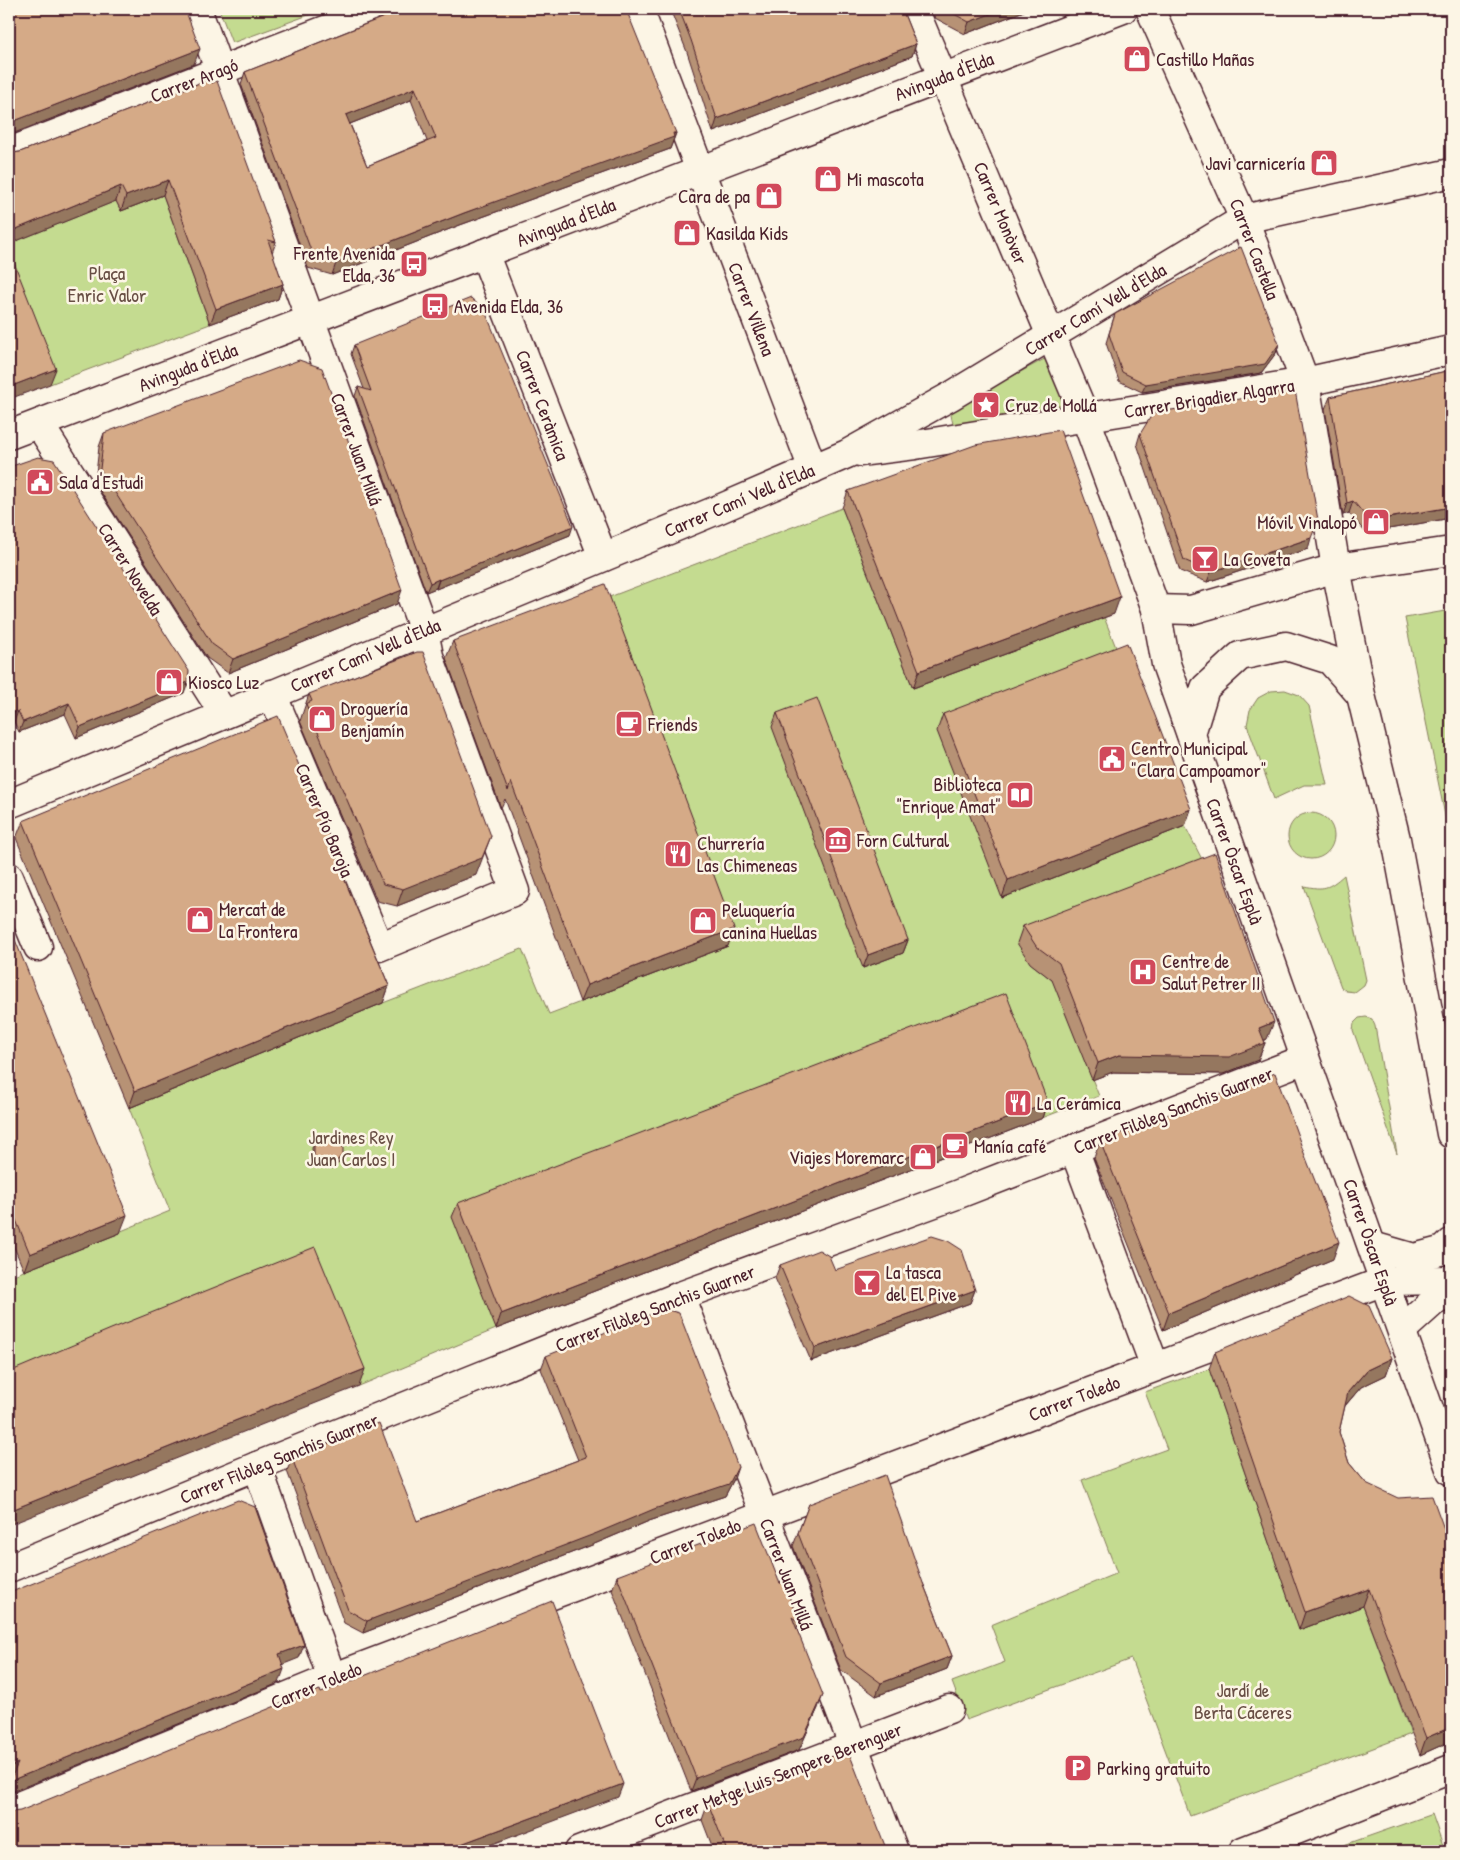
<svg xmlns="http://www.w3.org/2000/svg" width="1460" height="1860" font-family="'Patrick Hand',sans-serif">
	<rect width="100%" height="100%" fill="#fcf5e5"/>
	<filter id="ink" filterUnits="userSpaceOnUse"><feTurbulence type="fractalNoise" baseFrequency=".02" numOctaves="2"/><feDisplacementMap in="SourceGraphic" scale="10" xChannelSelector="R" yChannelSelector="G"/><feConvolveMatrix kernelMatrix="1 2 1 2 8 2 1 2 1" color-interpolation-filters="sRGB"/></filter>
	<g filter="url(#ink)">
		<g fill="#c4db90" stroke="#877d5e">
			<path d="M219,9H325L232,43Z"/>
			<path d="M163,195L210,324L50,384L9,278V244L116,201L121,211Z"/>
			<path d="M1050,356L1067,404L962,427L953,424L951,415L953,408Z"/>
			<path d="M842,508L913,688L1104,617L1121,660L1002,897L1185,826L1208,871L1030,963L1053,981L1099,1096L496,1329L359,1386L309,1264L9,1386V1277L170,1211L129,1108L383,1003L522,949L549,1014L728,946L599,601Z"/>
			<path d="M1451,610V845L1405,618Z"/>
			<path d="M1285,690L1299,695L1309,706L1327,785H1304L1274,799L1247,725L1250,710L1258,698L1271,691Z"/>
			<circle cx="1311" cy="836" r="23"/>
			<path d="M1344,875L1366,980L1364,985L1355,992L1346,991L1341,987L1304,886C1324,890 1328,889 1344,875Z"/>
			<path d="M1366,1017L1372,1019L1375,1026L1397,1154L1353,1030L1354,1023L1359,1018Z"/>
			<path d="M1209,1369L1299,1629L1363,1606L1411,1734L1190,1816L1131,1659L966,1720L952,1682L1005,1662L991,1625L1117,1573L1082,1480L1167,1449L1145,1392Z"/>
			<path d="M1432,1814L1445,1851H1327Z"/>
		</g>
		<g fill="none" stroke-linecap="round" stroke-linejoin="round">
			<defs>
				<g id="minor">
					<path d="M197,9L424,631L429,656L515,891L379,947L272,694"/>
					<path d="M639,9L813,469"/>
					<path d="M914,9L1086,419L1156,609L1166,664L1451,1471"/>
					<path d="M1150,9L1244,219L1305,382L1336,568L1361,695L1396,839L1451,1134"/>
					<path d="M9,152L380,9"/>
					<path d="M484,253L603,557"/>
					<path d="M39,424L224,714"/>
					<path d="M9,435L1123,9"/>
					<path d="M859,452L915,445L1305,382L1451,350"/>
					<path d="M1156,609L1191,610L1336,568L1451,551"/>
					<path d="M1191,734L1205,688L1240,656L1286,646L1330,660L1360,694"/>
					<path d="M9,804L717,510L847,454L951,396L1244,219L1451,173"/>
					<path d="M9,877L38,947"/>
					<path d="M1074,1149L1155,1367"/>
					<path d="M1372,1246L1414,1258L1444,1250L1451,1243"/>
					<path d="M680,1296L894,1851"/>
					<path d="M1402,1330L1433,1302L1451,1293"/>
					<path d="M257,1466L332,1678"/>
					<path d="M9,1568L257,1466L680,1296L956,1195L1305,1059"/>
					<path d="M9,1810L332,1678L1384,1281L1451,1280"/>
					<path d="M579,1851L949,1709"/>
					<path d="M1243,1851L1451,1769"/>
				</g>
			</defs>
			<use href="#minor" stroke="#4a1f2b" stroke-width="31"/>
			<use href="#minor" stroke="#fcf5e5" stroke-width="28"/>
		</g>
		<g fill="#b79274" stroke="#4a1f2b" fill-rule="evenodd">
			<path d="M670,9H902L916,44L912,56L713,132L687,52Z"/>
			<path d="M931,9H1029L965,34L935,18Z"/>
			<path d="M388,15L676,133L670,149L460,225L332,275L308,268L241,84L245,72ZM411,100L427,141L367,166L350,124Z"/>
			<path d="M210,79L276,242L272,253L283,284L278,299L210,324L163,195L121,211L116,201L12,153L20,152Z"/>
			<path d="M1115,314L1279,344L1276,353L1261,373L1142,392L1119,381L1106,343Z"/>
			<path d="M354,345L570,535L436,589V588L426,592L355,396L358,387L364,389L351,354Z"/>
			<path d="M1451,370V518L1366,533L1349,513L1343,515L1325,409L1330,397Z"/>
			<path d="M104,433L397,604L228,673L207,658L95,483L99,447Z"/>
			<path d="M1140,434L1308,549L1207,582L1180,571L1137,444Z"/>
			<path d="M9,467L184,693L76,738L65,714L19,732L14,722L9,724Z"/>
			<path d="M848,491L1114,614L913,688L842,508Z"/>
			<path d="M453,641L728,946L580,1002L505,799L501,808L446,658Z"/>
			<path d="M309,694L476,875L397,906L377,901L300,721Z"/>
			<path d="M777,713L908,940L903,953L863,968L772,727Z"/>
			<path d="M943,714L1191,809L1185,826L1002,898L937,731Z"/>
			<path d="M23,821L346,876L345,879L389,986L383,1003L129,1108L16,838Z"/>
			<path d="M9,925L120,1233L24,1271L9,1235Z"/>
			<path d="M1023,926L1267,1039L1264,1041L1265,1043L1258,1060L1223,1074L1113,1072L1092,1080L1052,980L1030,963L1017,943Z"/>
			<path d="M1048,1103L1043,1118L496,1329L452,1217L458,1203Z"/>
			<path d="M1100,1141L1333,1259L1163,1330L1094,1158Z"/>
			<path d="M314,1144L342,1159L334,1168H322L313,1160L312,1148Z"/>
			<path d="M780,1265L835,1270L975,1290L970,1303L811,1361L775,1278Z"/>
			<path d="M1215,1352L1392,1358L1386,1375L1361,1387L1345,1406L1339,1432L1349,1463L1366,1483L1451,1548V1741L1420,1755L1363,1606L1299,1630L1209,1369Z"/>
			<path d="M546,1356L734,1479L725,1496L649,1521L592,1545L363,1633L344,1623L287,1471L292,1458L417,1521L578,1460L541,1369Z"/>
			<path d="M809,1504L923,1583L952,1656L947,1669L876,1696L841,1670L793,1546Z"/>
			<path d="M617,1576L780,1584L799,1622L797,1628L818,1708L799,1750L691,1791L612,1590Z"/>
			<path d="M708,1803L887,1851H714L702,1820Z"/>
		</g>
		<g fill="#95775e" stroke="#4a1f2b">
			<path d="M1003,9H1029L965,34L969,22Z"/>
			<path d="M916,44L912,56L713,132L717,119Z"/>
			<path d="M200,49L194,64L9,135V123Z"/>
			<path d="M415,88L411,100L342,127L346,115Z"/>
			<path d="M676,133L670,149L460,225L332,275L336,263L464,213Z"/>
			<path d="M168,180L163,195L121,211L126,196Z"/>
			<path d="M121,186L116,201L9,244V232Z"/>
			<path d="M283,284L278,299L210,324L216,309Z"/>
			<path d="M1279,344L1276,353L1261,373L1142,392L1146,384Z"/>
			<path d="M56,369L50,384L9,399V387Z"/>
			<path d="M1353,501L1349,513L1343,515L1347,503Z"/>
			<path d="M1451,507V518L1366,533L1370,521Z"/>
			<path d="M573,526L570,535L436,589L439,580Z"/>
			<path d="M1311,538L1308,549L1207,582L1211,572Z"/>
			<path d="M439,579L436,588L426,592L430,583Z"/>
			<path d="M402,590L397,604L228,673L233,659Z"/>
			<path d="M1120,597L1114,614L913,688L919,671Z"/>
			<path d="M188,682L184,693L76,738L80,727Z"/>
			<path d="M69,703L65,714L19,732L23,722Z"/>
			<path d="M18,711L14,722L9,724V715Z"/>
			<path d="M1191,809L1185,826L1002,898L1008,880Z"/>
			<path d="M491,836L476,875L397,906L403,889Z"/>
			<path d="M734,929L728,946L580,1002L587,985Z"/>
			<path d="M908,940L903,953L863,968L868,955Z"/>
			<path d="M389,986L383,1003L129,1108L135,1091Z"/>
			<path d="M1274,1022L1267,1039L1253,1045L1259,1028Z"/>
			<path d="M1265,1043L1258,1060L1223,1074L1113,1072L1092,1080L1098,1063L1119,1055Z"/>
			<path d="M1048,1103L1043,1118L496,1329L501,1314Z"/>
			<path d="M343,1154L342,1159L334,1168H322L323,1164Z"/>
			<path d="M127,1215L120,1233L24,1271L30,1254Z"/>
			<path d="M1339,1242L1333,1259L1163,1330L1169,1313Z"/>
			<path d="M975,1290L970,1303L811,1361L815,1348Z"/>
			<path d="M1392,1358L1386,1375L1361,1387L1342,1409L1348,1392L1367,1370Z"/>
			<path d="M365,1369L359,1386L9,1525V1511Z"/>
			<path d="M738,1467L734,1479L725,1496L649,1521L592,1545L363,1633L367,1621Z"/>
			<path d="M1369,1589L1363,1606L1299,1630L1305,1612Z"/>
			<path d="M304,1645L299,1658L274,1668L279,1654Z"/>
			<path d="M952,1656L947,1669L876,1696L881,1683Z"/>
			<path d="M284,1669L279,1683L9,1793V1785L10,1781Z"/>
			<path d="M823,1695L818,1708L799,1750L691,1791L696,1778Z"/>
			<path d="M1451,1727V1741L1420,1755L1426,1738Z"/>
			<path d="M18,1763L13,1777L9,1779V1767Z"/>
			<path d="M623,1784L618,1797L474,1851H442Z"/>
		</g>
		<g fill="#d5aa87" stroke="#4a1f2b" fill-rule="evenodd">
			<path d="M9,9H185L200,49L9,123Z"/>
			<path d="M404,9H626L676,133H673L674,137L464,213L336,263L313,256L245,72ZM415,88L436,138L367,166L346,115Z"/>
			<path d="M679,9H902L916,44L717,119L691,40Z"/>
			<path d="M945,9H1003L969,22Z"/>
			<path d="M210,79L212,83L217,81L276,242L268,240L283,284L216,309L168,180L126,196L121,186L9,232V151L12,153L20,152Z"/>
			<path d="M1241,247L1279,344L1265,364L1146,384L1122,372L1109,334L1115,314Z"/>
			<path d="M9,250L56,369L9,387Z"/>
			<path d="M471,298L485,311L573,526L439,580V579L430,583L358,387L371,391L354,345Z"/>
			<path d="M299,360L322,368L402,590L233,659L212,644L100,469L104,433Z"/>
			<path d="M1451,370V507L1370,521L1353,501L1347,503L1330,397Z"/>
			<path d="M1295,390L1318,520L1311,538L1211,572L1184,560L1140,434L1153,413Z"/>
			<path d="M1060,430L1120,597L919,671L848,491L975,445Z"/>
			<path d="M38,457L54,460L189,671L188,682L80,727L69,703L23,722L18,711L9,715V467Z"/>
			<path d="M605,584L734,929L587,985L511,782L508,791L453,641Z"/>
			<path d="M1127,643L1191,809L1008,880L943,714Z"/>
			<path d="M417,652H423L491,836L482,858L403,889L383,884L306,704L312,701L309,694Z"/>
			<path d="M817,698L908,940L868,955L777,713Z"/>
			<path d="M278,716L346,876H343L389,986L135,1091L23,821Z"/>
			<path d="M1215,853L1274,1022L1259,1028L1265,1043L1229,1057L1119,1055L1098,1063L1059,963L1036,946L1023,926Z"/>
			<path d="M9,925L127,1215L30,1254L9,1203Z"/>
			<path d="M1006,993L1048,1103L501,1314L458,1203Z"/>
			<path d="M1275,1073L1304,1153L1339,1242L1169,1313L1100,1141Z"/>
			<path d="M322,1135H334L343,1142V1154L335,1163L323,1164L314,1156V1144Z"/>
			<path d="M932,1236L948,1241L962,1250L975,1290L815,1348L780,1265L819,1250L829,1256L835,1270Z"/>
			<path d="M315,1247L365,1369L9,1511V1372L111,1329Z"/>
			<path d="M1349,1296L1369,1306L1392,1358L1367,1370L1348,1392L1339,1432L1349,1463L1366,1483L1398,1498L1432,1496L1451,1548V1727L1426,1738L1369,1589L1305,1612L1215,1352Z"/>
			<path d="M664,1309L679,1313L738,1467L729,1484L654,1509L597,1533L367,1621L348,1610L292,1458L379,1423L417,1521L586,1457L546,1356Z"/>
			<path d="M885,1475L923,1583L952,1656L881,1683L846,1657L798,1533L809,1504Z"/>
			<path d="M238,1500L255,1507L304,1645L279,1654L284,1669L10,1781L18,1763L9,1767V1593Z"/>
			<path d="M756,1523L780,1584L782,1578L799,1622L792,1617L823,1695L804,1737L696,1778L617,1576Z"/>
			<path d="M552,1601L623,1784L442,1851H9V1811L11,1812L20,1811L295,1698L320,1690L321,1693Z"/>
			<path d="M848,1750L887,1851H727L708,1803Z"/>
			<path d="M637,1847L638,1851H627Z"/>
		</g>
	</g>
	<defs>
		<symbol id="shop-square" viewBox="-11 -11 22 22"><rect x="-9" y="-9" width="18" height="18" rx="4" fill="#d1495b" stroke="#fcf5e5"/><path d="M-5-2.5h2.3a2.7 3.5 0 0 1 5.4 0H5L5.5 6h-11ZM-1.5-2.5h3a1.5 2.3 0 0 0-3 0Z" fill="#fff"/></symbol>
		<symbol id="bus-square" viewBox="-11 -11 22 22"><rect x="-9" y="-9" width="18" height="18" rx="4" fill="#d1495b" stroke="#fcf5e5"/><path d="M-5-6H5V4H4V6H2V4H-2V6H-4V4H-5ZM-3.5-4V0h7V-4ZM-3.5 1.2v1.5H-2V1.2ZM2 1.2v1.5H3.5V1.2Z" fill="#fff"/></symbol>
		<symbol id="sight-square" viewBox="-11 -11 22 22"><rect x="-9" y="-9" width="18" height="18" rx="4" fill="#d1495b" stroke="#fcf5e5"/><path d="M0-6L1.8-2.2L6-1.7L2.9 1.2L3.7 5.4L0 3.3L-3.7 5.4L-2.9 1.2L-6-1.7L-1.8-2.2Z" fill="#fff"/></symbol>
		<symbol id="civic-square" viewBox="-11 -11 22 22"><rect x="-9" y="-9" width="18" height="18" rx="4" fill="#d1495b" stroke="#fcf5e5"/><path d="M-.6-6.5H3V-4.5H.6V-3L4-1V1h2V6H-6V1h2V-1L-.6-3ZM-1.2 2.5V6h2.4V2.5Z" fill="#fff"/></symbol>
		<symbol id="bar-square" viewBox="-11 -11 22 22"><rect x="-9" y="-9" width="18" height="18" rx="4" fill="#d1495b" stroke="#fcf5e5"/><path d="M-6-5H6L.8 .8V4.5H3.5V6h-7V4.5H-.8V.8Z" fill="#fff"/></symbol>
		<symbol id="cafe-square" viewBox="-11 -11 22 22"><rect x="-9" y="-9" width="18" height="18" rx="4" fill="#d1495b" stroke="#fcf5e5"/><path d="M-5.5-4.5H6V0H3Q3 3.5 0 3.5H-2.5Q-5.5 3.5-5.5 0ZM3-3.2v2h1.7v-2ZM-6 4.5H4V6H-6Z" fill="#fff"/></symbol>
		<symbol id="library-square" viewBox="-11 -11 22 22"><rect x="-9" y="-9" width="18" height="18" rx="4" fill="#d1495b" stroke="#fcf5e5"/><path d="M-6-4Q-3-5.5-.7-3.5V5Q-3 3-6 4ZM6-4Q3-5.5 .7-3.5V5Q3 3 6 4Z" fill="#fff"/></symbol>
		<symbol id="museum-square" viewBox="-11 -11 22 22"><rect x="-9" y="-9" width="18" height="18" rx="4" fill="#d1495b" stroke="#fcf5e5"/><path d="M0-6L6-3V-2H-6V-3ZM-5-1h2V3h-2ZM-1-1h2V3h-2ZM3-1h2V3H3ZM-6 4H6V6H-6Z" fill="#fff"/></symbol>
		<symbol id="restaurant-square" viewBox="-11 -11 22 22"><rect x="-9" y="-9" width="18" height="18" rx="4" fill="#d1495b" stroke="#fcf5e5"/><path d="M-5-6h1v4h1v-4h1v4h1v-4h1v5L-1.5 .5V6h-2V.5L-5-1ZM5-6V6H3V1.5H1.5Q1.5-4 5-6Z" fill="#fff"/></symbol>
		<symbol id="hospital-square" viewBox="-11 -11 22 22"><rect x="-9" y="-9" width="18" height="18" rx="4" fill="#d1495b" stroke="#fcf5e5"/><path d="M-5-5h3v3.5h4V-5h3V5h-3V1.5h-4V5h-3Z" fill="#fff"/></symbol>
		<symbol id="parking-square" viewBox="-11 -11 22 22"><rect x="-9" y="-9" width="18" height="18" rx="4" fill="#d1495b" stroke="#fcf5e5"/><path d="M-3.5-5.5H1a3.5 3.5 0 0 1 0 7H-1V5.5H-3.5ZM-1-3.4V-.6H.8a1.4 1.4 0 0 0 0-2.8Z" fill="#fff"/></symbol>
	</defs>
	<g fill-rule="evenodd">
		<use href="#shop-square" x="1121" y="43" width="32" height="32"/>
		<use href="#shop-square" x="1308" y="147" width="32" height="32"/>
		<use href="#shop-square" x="812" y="163" width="32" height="32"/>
		<use href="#shop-square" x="753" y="180" width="32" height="32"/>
		<use href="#shop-square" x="671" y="217" width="32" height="32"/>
		<use href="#bus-square" x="398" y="248" width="32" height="32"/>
		<use href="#bus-square" x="419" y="290" width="32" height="32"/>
		<use href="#sight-square" x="970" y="389" width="32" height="32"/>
		<use href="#civic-square" x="24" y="466" width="32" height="32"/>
		<use href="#shop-square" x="1360" y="506" width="32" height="32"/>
		<use href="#bar-square" x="1189" y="543" width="32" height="32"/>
		<use href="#shop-square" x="153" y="666" width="32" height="32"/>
		<use href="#shop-square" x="306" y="703" width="32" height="32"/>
		<use href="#cafe-square" x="613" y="708" width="32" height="32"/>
		<use href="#civic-square" x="1096" y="743" width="32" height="32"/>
		<use href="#library-square" x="1004" y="779" width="32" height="32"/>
		<use href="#museum-square" x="822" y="824" width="32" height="32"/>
		<use href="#restaurant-square" x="662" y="838" width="32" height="32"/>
		<use href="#shop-square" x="184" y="904" width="32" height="32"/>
		<use href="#shop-square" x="687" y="905" width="32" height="32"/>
		<use href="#hospital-square" x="1127" y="956" width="32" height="32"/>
		<use href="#restaurant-square" x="1002" y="1087" width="32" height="32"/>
		<use href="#cafe-square" x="939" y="1130" width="32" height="32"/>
		<use href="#shop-square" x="907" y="1141" width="32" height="32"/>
		<use href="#bar-square" x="851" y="1267" width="32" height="32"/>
		<use href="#parking-square" x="1062" y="1752" width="32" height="32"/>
	</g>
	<g text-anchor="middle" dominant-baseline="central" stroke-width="5" stroke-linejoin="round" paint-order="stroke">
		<g font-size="19" fill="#4a1f2b" stroke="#fcf5e5" text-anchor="start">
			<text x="1156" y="59">Castillo Mañas</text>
			<text x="1305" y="163" text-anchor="end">Javi carnicería</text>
			<text x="847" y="179">Mi mascota</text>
			<text x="750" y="196" text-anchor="end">Cara de pa</text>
			<text x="706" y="233">Kasilda Kids</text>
			<text x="395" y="253" text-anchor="end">Frente Avenida<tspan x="395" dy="22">Elda, 36</tspan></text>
			<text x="454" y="306">Avenida Elda, 36</text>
			<text x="1005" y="405">Cruz de Mollá</text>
			<text x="59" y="482">Sala d'Estudi</text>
			<text x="1357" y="522" text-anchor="end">Móvil Vinalopó</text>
			<text x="1224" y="559">La Coveta</text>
			<text x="188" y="682">Kiosco Luz</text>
			<text x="341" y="708">Droguería<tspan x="341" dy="22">Benjamín</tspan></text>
			<text x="648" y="724">Friends</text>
			<text x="1131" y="748">Centro Municipal<tspan x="1131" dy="22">"Clara Campoamor"</tspan></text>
			<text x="1001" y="784" text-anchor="end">Biblioteca<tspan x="1001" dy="22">"Enrique Amat"</tspan></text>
			<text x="857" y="840">Forn Cultural</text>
			<text x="697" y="843">Churrería<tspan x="697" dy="22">Las Chimeneas</tspan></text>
			<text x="219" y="909">Mercat de<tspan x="219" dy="22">La Frontera</tspan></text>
			<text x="722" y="910">Peluquería<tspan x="722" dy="22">canina Huellas</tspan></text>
			<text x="1162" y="961">Centre de<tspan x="1162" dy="22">Salut Petrer II</tspan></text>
			<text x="1037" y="1103">La Cerámica</text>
			<text x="974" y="1146">Manía café</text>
			<text x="904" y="1157" text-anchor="end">Viajes Moremarc</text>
			<text x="886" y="1272">La tasca<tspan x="886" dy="22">del El Pive</tspan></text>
			<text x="1097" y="1768">Parking gratuito</text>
		</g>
		<g font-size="19" fill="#4a1f2b" stroke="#fcf5e5">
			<text transform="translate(944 76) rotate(-21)">Avinguda d'Elda</text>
			<text transform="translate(194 80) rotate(-21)">Carrer Aragó</text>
			<text transform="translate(1001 213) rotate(67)">Carrer Monòver</text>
			<text transform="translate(566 222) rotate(-21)">Avinguda d'Elda</text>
			<text transform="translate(1255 249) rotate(69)">Carrer Castella</text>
			<text transform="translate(752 309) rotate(69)">Carrer Villena</text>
			<text transform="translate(1095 309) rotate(-31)">Carrer Camí Vell d'Elda</text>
			<text transform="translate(188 367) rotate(-21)">Avinguda d'Elda</text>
			<text transform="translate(1209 398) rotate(-9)">Carrer Brigadier Algarra</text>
			<text transform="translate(543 405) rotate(69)">Carrer Ceràmica</text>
			<text transform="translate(357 449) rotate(70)">Carrer Juan Millá</text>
			<text transform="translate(739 500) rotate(-23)">Carrer Camí Vell d'Elda</text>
			<text transform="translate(131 569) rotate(58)">Carrer Novelda</text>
			<text transform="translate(365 655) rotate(-23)">Carrer Camí Vell d'Elda</text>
			<text transform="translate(325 820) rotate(67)">Carrer Pío Baroja</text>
			<text transform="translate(1235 861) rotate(70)">Carrer Òscar Esplà</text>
			<text transform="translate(1173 1110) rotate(-21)">Carrer Filòleg Sanchis Guarner</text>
			<text transform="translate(1371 1242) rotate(71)">Carrer Òscar Esplà</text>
			<text transform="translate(655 1308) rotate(-21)">Carrer Filòleg Sanchis Guarner</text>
			<text transform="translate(1074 1398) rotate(-21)">Carrer Toledo</text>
			<text transform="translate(279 1458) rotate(-22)">Carrer Filòleg Sanchis Guarner</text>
			<text transform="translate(695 1541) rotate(-21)">Carrer Toledo</text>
			<text transform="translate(787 1574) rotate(69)">Carrer Juan Millá</text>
			<text transform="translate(316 1685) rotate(-22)">Carrer Toledo</text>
			<text transform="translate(778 1775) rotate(-21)">Carrer Metge Luis Sempere Berenguer</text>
		</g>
		<g font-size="19" fill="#684e44" stroke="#fcf5e5">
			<text x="107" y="273">Plaça<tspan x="107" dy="22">Enric Valor</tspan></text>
			<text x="351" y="1137">Jardines Rey<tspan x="351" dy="22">Juan Carlos I</tspan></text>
			<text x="1243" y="1690">Jardí de<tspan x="1243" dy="22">Berta Cáceres</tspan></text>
		</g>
	</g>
	<rect width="1460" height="1860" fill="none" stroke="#fcf5e5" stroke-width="30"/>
	<rect x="15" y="15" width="1430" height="1830" fill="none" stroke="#4a1f2b" stroke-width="2" filter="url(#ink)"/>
</svg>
